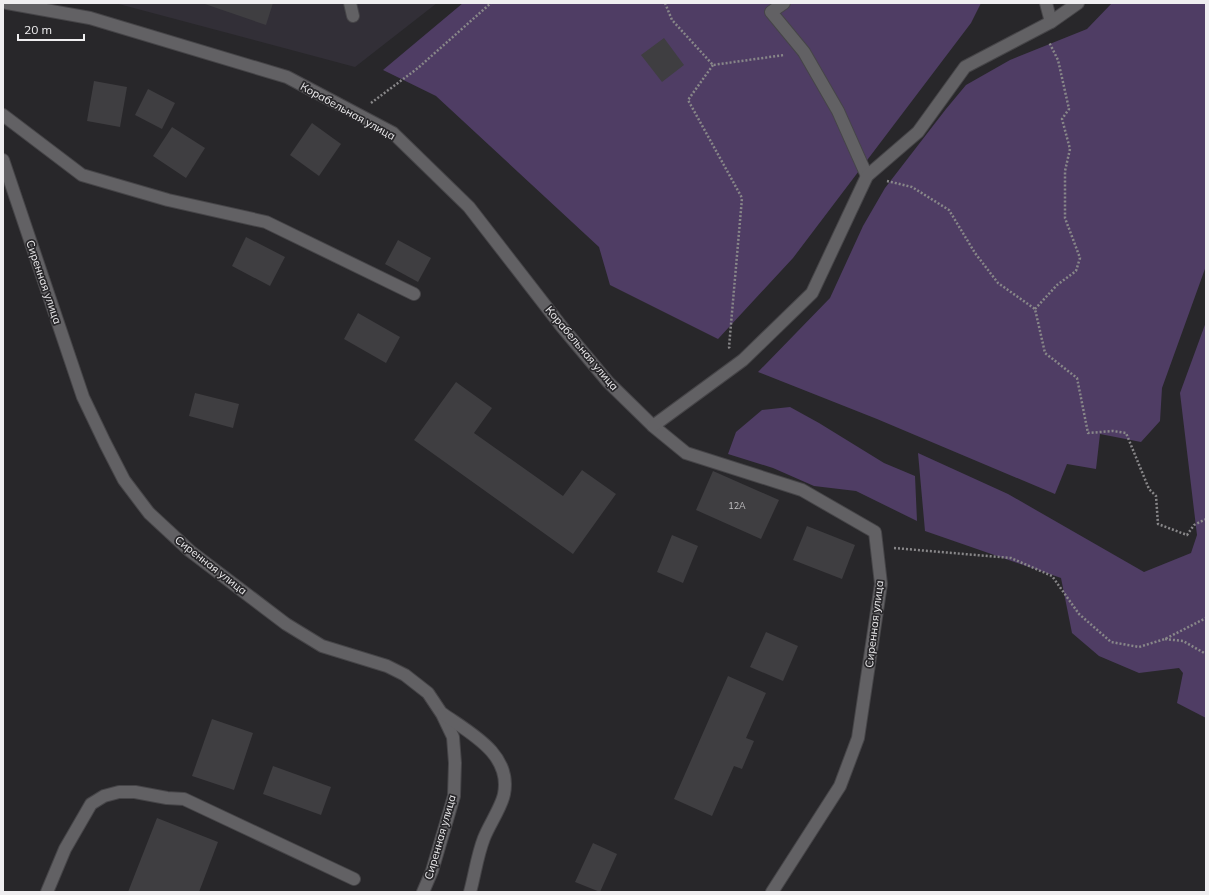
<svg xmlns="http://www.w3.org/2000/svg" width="1209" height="895" font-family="Mulish,sans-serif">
	<rect width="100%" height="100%" fill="#28272a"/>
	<path fill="#322f37" d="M115,3H437L355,67Z"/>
	<g fill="#4f3d64">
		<path d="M463,3H981L971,23L793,258L718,339L610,285L599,247L436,96L383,70Z"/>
		<path d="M1112,3H1206V266L1162,388L1160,421L1141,442L1100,434L1096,469L1067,464L1055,494L877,419L758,372L830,298L863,226L885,188L946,109L966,85L1010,60L1087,29Z"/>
		<path d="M1206,322V718L1177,703L1183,673L1179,668L1139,673L1099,656L1072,633L1061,578L925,531L918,453L1008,494L1144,572L1191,553L1197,535L1180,393Z"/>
		<path d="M790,407L819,423L884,463L915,476L917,521L856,491L814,486L773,468L728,454L736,432L762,410Z"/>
	</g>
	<g fill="#3f3e41">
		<path d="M202,3H273L266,25Z"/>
		<path d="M664,38L684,65L662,82L641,55Z"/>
		<path d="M94,81L127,87L120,127L87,121Z"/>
		<path d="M148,89L175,103L162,129L135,115Z"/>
		<path d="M312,123L341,144L319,176L290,155Z"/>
		<path d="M172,127L205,148L186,178L153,156Z"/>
		<path d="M246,237L285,257L270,286L232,266Z"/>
		<path d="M398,240L431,258L418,282L385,264Z"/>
		<path d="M358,313L400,337L386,363L344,339Z"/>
		<path d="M456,382L492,408L474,433L563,496L582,470L616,494L573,554L414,440Z"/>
		<path d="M195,393L239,404L233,428L189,416Z"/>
		<path d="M713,471L779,500L761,539L696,510Z"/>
		<path d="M807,526L855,545L842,579L793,560Z"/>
		<path d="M672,535L698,546L683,583L657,572Z"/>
		<path d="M766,632L798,646L783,681L750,667Z"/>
		<path d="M728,676L766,693L746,738L754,741L742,769L734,766L712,816L674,799Z"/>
		<path d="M212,719L253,733L234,790L192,776Z"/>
		<path d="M273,766L331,787L321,815L263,794Z"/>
		<path d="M157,818L218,842L199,892H128Z"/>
		<path d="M593,843L617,854L600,892L575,882Z"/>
	</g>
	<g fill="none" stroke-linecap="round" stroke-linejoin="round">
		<defs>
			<g id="minor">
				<path d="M7,3L90,18L287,77L393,133L469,207L562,327L608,382L653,426L686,453L802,490L875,532L881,584L858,738L840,786L772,892"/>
				<path d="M350,3L353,16"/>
				<path d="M784,3L771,12L804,52L838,111L867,176"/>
				<path d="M1046,3L1051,22"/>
				<path d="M3,115L82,175L168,200L266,222L414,294"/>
				<path d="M3,160L83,397L105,443L124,480L149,513L190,551L286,624L322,646L387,666L405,675L428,693L442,714L453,737L455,763L454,796L432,871L423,892"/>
				<path d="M653,426L743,360L812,293L867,176L918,132L965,67L1051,22L1078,3"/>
				<path d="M443,714C470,733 512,754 504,794C502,806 489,825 484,838C477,856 475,874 470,892"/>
				<path d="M47,892L65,849L91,804L104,796L119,792H135L167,798L184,799L354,879"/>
			</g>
		</defs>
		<use href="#minor" stroke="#464548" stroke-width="14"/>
		<g stroke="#888789" stroke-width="2.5" stroke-dasharray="2 2" stroke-linecap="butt">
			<path d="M665,3L672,20L713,65L784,55"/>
			<path d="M713,65L688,100L742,198L729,347L730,349"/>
			<path d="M371,103L418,68L491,3"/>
			<path d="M887,181L912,187L949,210L975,253L998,283L1035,309L1045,353L1077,378L1088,433L1113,431L1126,433L1149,489L1156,496L1158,524L1187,535L1194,525L1206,519"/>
			<path d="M1035,309L1057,285L1076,271L1080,258L1065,218V171L1070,149L1062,119L1069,109L1058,60L1049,42"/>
			<path d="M894,548L1011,558L1052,576L1079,614L1111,642L1139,647L1165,639L1206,618"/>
			<path d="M1165,639L1183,641L1206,654"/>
		</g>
		<use href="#minor" stroke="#626164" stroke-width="12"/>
	</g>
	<g text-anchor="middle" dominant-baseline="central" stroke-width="3.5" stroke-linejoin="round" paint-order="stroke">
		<g font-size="9" fill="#c3c2c4">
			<text x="737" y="505">12А</text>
		</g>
		<g font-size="11" fill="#efeef0" stroke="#28272a">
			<text transform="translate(348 111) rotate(29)">Корабельная улица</text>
			<text transform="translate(44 282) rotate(71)">Сиренная улица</text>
			<text transform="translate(582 348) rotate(50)">Корабельная улица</text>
			<text transform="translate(211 565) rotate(38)">Сиренная улица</text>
			<text transform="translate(874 624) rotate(-83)">Сиренная улица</text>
			<text transform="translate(440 837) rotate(-74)">Сиренная улица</text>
		</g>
	</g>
	<rect width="1209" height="895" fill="none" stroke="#efeef0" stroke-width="8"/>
	<path d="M18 34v6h66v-6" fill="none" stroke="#efeef0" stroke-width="2"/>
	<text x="24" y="34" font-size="12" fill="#efeef0" stroke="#28272a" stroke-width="3" paint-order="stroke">20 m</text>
</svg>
